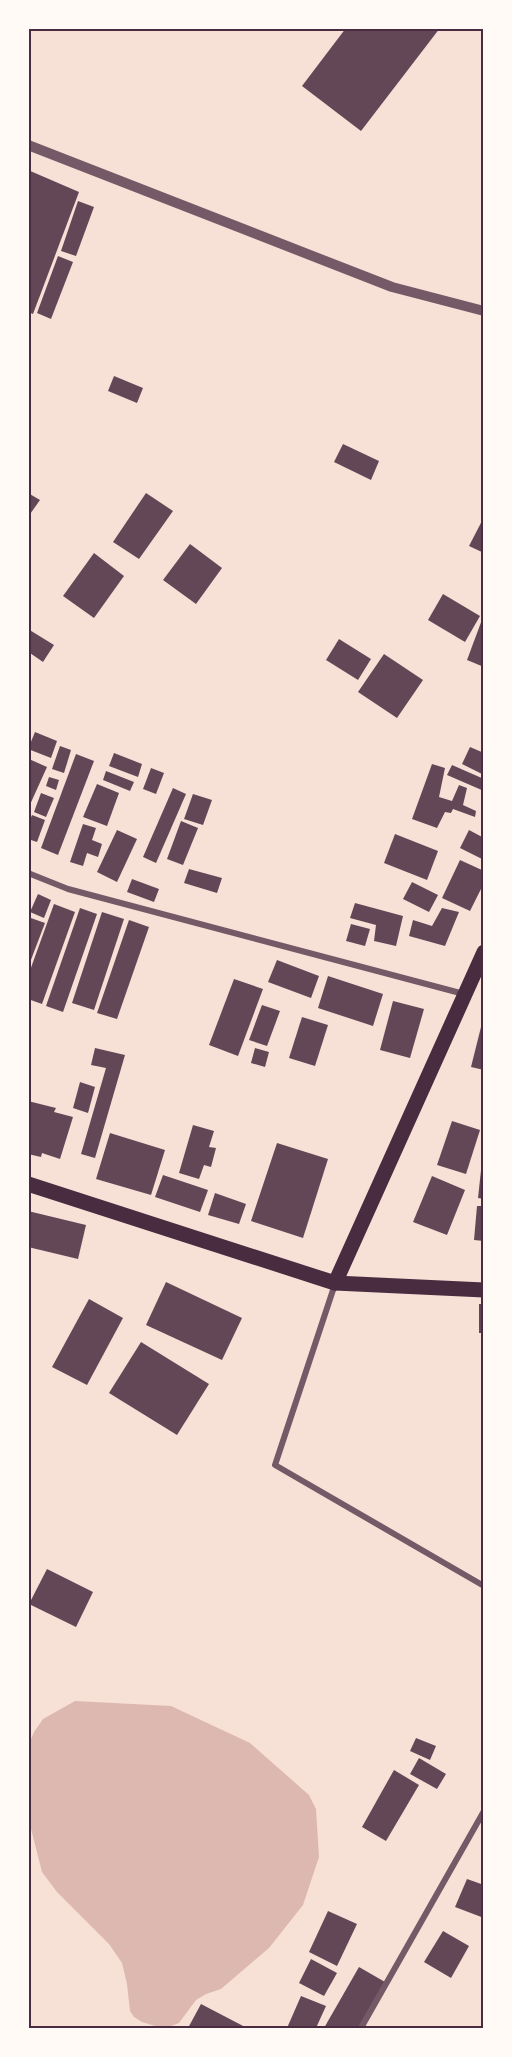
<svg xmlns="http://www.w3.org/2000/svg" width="512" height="2057" font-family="Bitter,serif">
	<rect width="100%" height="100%" fill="#f7e1d7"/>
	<path fill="#dcb8b0" d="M75,1701L171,1706L250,1743L309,1795L316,1809L319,1857L303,1905L269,1948L221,1989L206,1994L196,2000L179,2023L171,2026L162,2028L142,2022L134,2017L130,2011L127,1984L122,1963L109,1944L57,1892L42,1872L29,1821L31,1780L29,1744L34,1732L43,1719Z"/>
	<g fill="#644757">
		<path d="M346,28H440L361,131L302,86Z"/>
		<path d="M28,170L79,192L33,314L28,312Z"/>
		<path d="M78,201L94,207L76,256L61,251Z"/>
		<path d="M58,256L73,262L51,319L37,313Z"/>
		<path d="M114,376L143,388L137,403L108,391Z"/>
		<path d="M343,444L379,461L371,480L334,462Z"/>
		<path d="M28,493L40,500L28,517Z"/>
		<path d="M146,493L173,511L139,559L113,542Z"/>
		<path d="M484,517V553L469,546Z"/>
		<path d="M190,544L222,568L196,604L163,580Z"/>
		<path d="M94,553L124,576L94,618L63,596Z"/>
		<path d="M443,594L480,616L465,642L428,620Z"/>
		<path d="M483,617H484V667L467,660Z"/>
		<path d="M28,629L54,645L43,662L30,653L28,656Z"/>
		<path d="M339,639L371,659L358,680L326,660Z"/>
		<path d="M384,654L423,680L397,718L358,692Z"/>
		<path d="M35,732L57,741L51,758L28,749Z"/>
		<path d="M60,746L71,750L64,773L52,769Z"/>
		<path d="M470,747L484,753L482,774L462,764Z"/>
		<path d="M114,753L142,764L138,777L109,766Z"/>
		<path d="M76,754L94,761L58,855L41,848Z"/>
		<path d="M29,759L47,767L28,809V760Z"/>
		<path d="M432,764L445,768L439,797L452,801L459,785L467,788L463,805L476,811L475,817L453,809L451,813L445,812L437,828L412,819Z"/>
		<path d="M452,765L484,779V791L447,775Z"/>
		<path d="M151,768L164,773L156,794L143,789Z"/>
		<path d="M106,771L134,782L130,791L103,780Z"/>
		<path d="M49,777L59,780L56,790L46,786Z"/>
		<path d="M97,784L119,793L107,826L83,817Z"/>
		<path d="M173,788L186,794L156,863L143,857Z"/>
		<path d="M41,793L54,798L46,817L34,812Z"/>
		<path d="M193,794L212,800L203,825L184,819Z"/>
		<path d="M32,815L45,820L37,842L28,839V824Z"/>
		<path d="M181,821L198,828L183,865L167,859Z"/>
		<path d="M83,824L96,828L92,840L102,844L98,857L87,853L83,866L70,862Z"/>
		<path d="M117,830L137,839L117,882L97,872Z"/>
		<path d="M469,830L484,838V860L460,848Z"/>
		<path d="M395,834L438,851L427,880L384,863Z"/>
		<path d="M460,860L484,871V883L470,911L442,898Z"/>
		<path d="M189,869L222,878L217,893L184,883Z"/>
		<path d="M132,879L159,889L154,902L127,892Z"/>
		<path d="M412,882L438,895L429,912L403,899Z"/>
		<path d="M38,894L51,900L44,918L30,912Z"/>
		<path d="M355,903L403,916L396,946L374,941L376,925L350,918Z"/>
		<path d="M54,904L75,912L42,1004L28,999V976Z"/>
		<path d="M80,908L97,914L63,1012L46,1006Z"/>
		<path d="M442,908L459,912L445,946L409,936L413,920L432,926Z"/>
		<path d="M102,912L124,919L94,1010L72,1003Z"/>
		<path d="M28,917L45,923L29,965H28Z"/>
		<path d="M129,920L149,927L117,1019L97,1013Z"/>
		<path d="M351,924L370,929L365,946L346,941Z"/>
		<path d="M277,960L319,976L311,998L268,982Z"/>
		<path d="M328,976L383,994L373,1026L318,1008Z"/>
		<path d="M234,979L263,989L238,1056L209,1045Z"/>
		<path d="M393,1001L424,1009L410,1058L380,1050Z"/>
		<path d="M262,1005L280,1011L267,1046L249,1040Z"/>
		<path d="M302,1017L328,1025L315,1066L289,1058Z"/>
		<path d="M483,1019L484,1020V1070L471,1067Z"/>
		<path d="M95,1048L125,1055L95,1158L81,1154L106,1068L91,1065Z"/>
		<path d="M255,1048L269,1052L265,1067L251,1063Z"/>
		<path d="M80,1082L95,1087L88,1113L73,1108Z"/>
		<path d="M28,1101L56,1108L54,1112L73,1117L60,1159L42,1153L41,1157L28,1154Z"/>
		<path d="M452,1121L480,1130L466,1174L437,1165Z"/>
		<path d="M193,1125L214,1131L209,1147L216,1148L211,1167L204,1165L199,1179L179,1173Z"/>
		<path d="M110,1133L165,1150L151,1195L96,1179Z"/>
		<path d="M277,1143L328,1159L303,1238L251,1221Z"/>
		<path d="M482,1161H484V1199L478,1198Z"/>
		<path d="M163,1175L208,1190L200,1212L155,1197Z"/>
		<path d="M432,1176L465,1190L447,1235L413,1222Z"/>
		<path d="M215,1193L246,1204L239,1224L208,1215Z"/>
		<path d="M477,1206H484V1241L474,1240Z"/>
		<path d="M28,1211L86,1225L78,1259L28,1247Z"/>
		<path d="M166,1282L242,1318L222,1360L146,1325Z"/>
		<path d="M89,1299L123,1318L87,1385L52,1367Z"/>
		<rect x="479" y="1304" width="5" height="29"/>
		<path d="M141,1342L209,1384L177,1435L109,1393Z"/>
		<path d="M47,1569L93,1592L76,1627L29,1604Z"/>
		<path d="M416,1738L436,1746L430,1760L410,1751Z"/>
		<path d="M419,1758L446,1774L437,1789L410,1774Z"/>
		<path d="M394,1770L419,1785L386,1841L362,1827Z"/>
		<path d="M467,1879L484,1885V1918L455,1907Z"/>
		<path d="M328,1911L357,1924L337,1966L309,1952Z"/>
		<path d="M443,1931L469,1946L451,1978L424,1962Z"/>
		<path d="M311,1959L337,1973L324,1996L299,1983Z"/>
		<path d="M359,1967L385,1982L358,2028H324Z"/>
		<path d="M301,1996L326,2006L316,2028H287Z"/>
		<path d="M201,2004L247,2028H188Z"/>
	</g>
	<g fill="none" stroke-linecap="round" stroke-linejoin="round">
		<g stroke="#755966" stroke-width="6">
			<path d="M28,873L68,889L464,994"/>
			<path d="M335,1284L275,1465L484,1586"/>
			<path d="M361,2028L484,1811"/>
		</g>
		<path stroke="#755966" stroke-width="10" d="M28,145L392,287L484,311"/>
		<g stroke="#4a2c40" stroke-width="15">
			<path d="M28,1184L335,1283L484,1290"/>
			<path d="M335,1283L484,952"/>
		</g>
	</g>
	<rect width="512" height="2057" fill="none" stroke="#fffaf5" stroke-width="60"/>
	<rect x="30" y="30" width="452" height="1997" fill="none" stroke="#4a2c40" stroke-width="2"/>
</svg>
